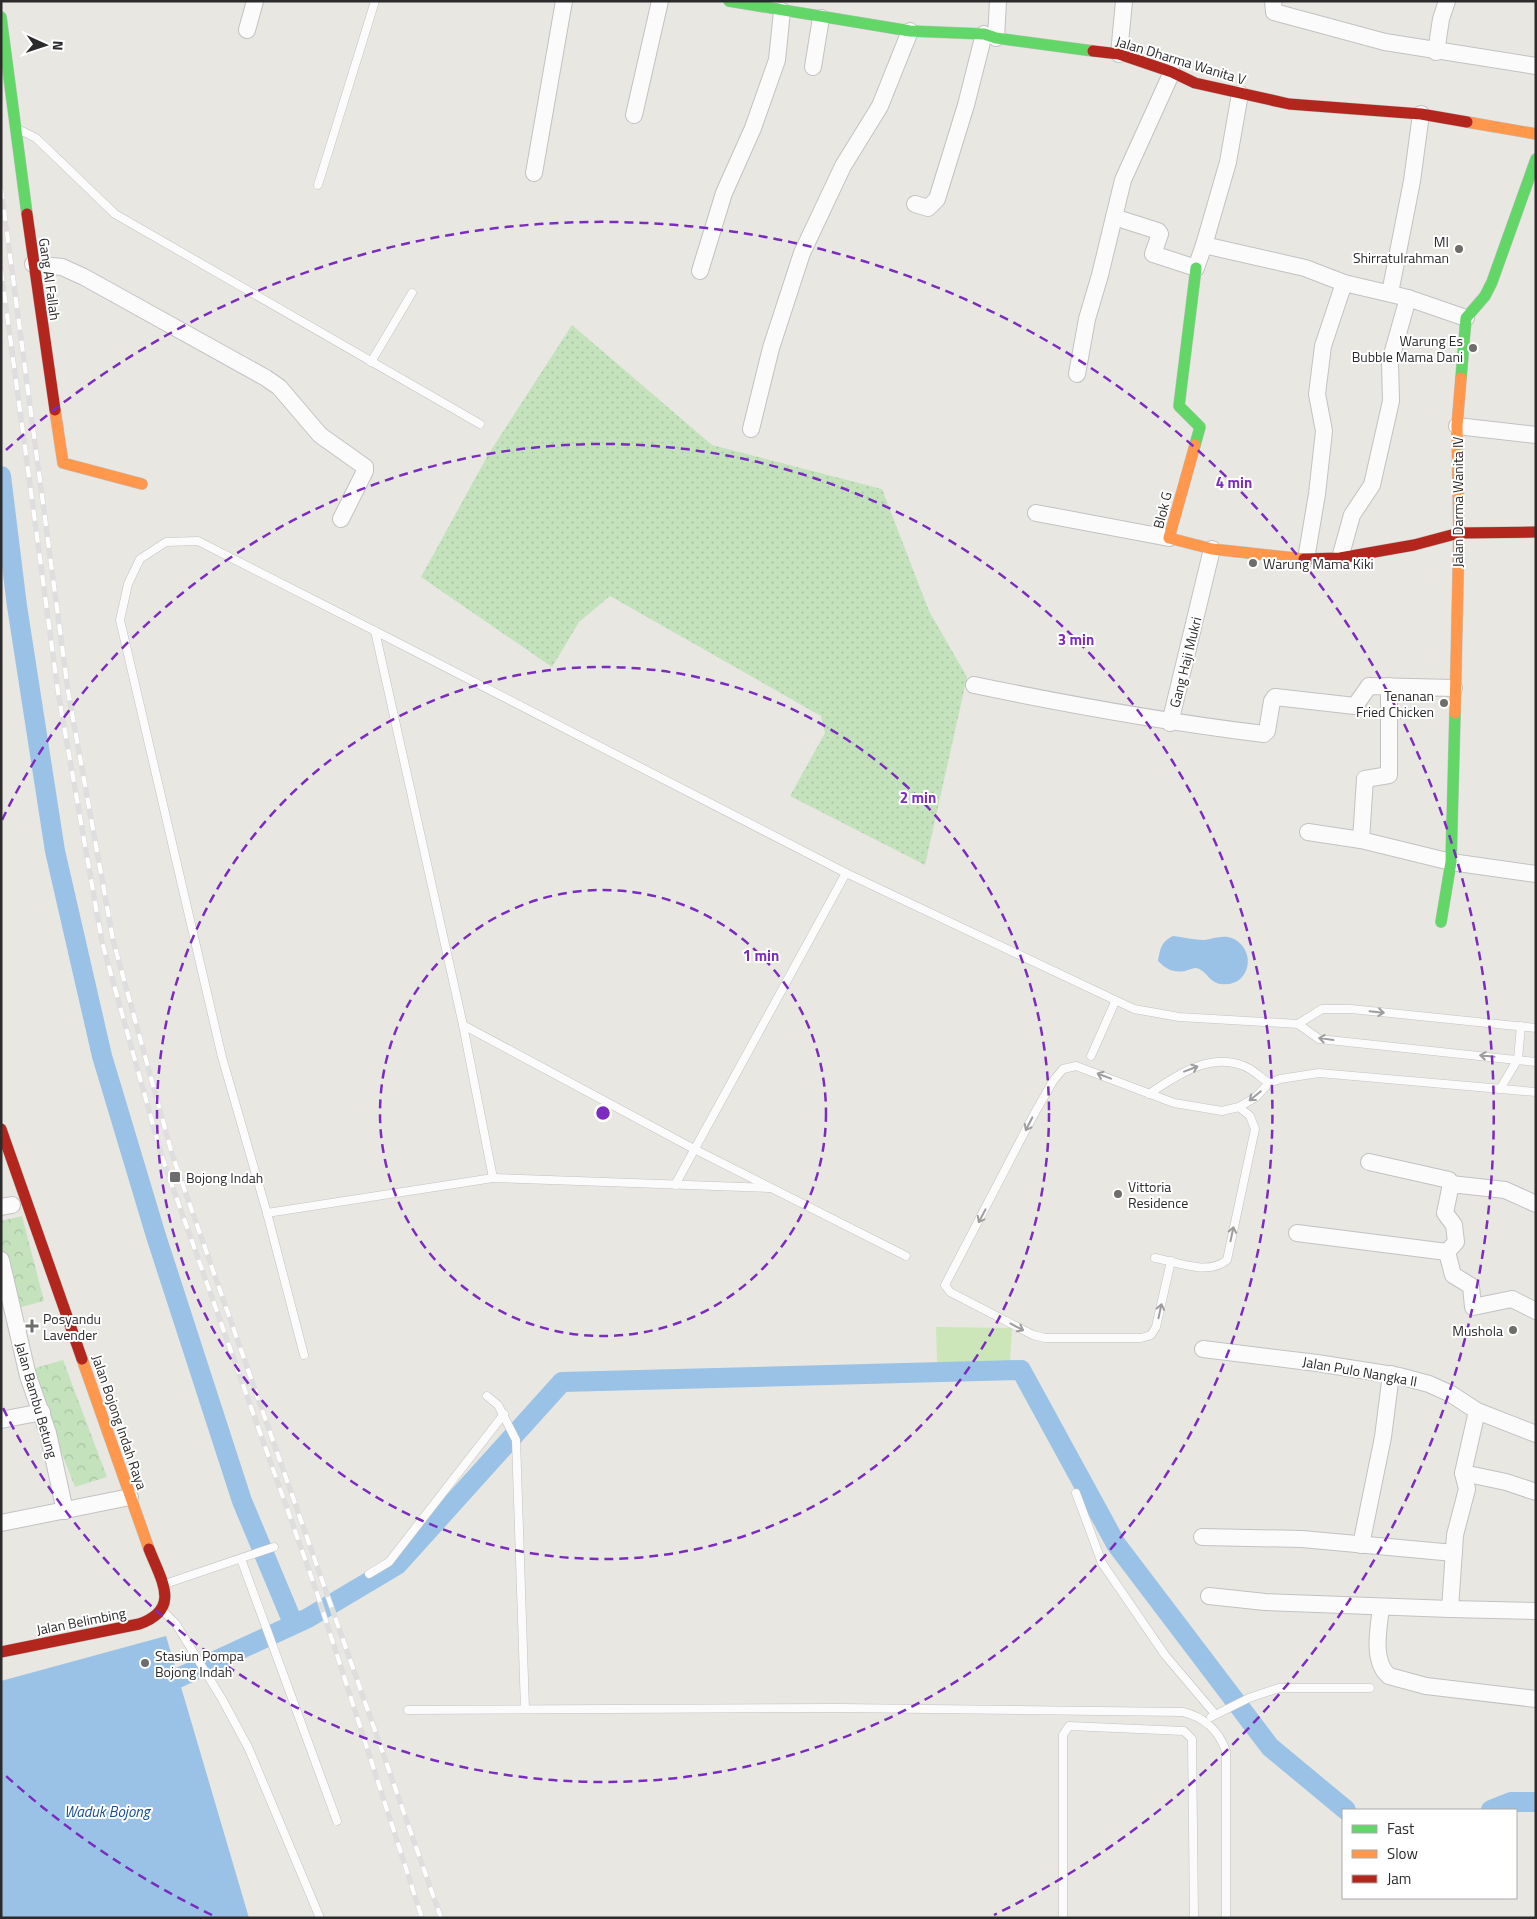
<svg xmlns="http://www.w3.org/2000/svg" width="1537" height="1919" font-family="'Titillium Web',sans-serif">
	<defs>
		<pattern id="grass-dots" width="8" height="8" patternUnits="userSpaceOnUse" patternTransform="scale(1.25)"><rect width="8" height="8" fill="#c4e3bd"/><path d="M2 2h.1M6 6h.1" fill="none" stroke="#a9c3a3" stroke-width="1.8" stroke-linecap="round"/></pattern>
		<pattern id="park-crowns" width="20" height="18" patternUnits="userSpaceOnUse" patternTransform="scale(1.25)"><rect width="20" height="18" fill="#c4e3bd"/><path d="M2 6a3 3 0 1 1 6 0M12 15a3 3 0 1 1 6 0" fill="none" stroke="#a9c3a3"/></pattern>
	</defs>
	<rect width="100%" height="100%" fill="#e8e7e2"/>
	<path fill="url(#grass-dots)" d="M572,325L712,445L882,489L929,611L967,677L925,865L790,796L825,733L821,716L610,596L579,622L552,667L421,577L488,455Z"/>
	<g fill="url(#park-crowns)">
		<path d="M22,1216L44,1301L10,1310L1,1275V1221Z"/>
		<path d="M63,1360L107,1477L75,1487L29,1370Z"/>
	</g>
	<path fill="#cce6ba" d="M936,1327L1012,1328L1010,1363H937Z"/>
	<g fill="#99c2e6">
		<path d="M1173,936C1183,937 1194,940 1204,940C1213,939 1224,934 1234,939C1258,952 1249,988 1221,984C1209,983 1207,970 1196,968C1193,968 1188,970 1185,971C1173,973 1166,969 1158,961C1160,948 1162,941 1173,936Z"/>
		<path d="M166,1636L249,1918H1V1681Z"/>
	</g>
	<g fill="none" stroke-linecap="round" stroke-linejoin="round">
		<g stroke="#99c2e6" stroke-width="20">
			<path d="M1,476L17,606L55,851L102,1056L156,1236L242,1501L293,1623"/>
			<path d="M178,1678L308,1618L397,1565L562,1382L1021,1370L1116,1544L1270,1747L1346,1810"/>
			<path d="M1491,1810L1511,1802H1536"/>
		</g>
		<defs>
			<g id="lane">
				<path d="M18,129L36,138L115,214L480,424"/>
				<path d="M318,185L375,1"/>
				<path d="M371,362L412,293"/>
				<path d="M375,631L846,873L1134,1009L1179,1017L1298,1024L1319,1039L1536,1062"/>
				<path d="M1298,1024L1322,1009H1351L1536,1028"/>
				<path d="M463,1025L694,1149L906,1256"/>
				<path d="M1091,1056L1115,1002"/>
				<path d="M1500,1089L1518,1059L1521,1026"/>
				<path d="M1149,1094C1178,1074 1215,1049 1250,1069C1256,1073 1263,1079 1269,1083"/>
				<path d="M675,1185L846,873"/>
				<path d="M267,1213L493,1178L770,1188"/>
				<path d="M1155,1258C1177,1262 1208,1276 1227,1260L1255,1129L1250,1116L1239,1107"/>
				<path d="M1171,1261L1156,1327L1151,1335L1141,1338H1045L1033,1335L950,1292L945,1285L1033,1116L1053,1081L1063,1069L1076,1066L1174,1103L1222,1111L1239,1107L1256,1097L1269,1083L1280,1079L1319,1073L1536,1092"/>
				<path d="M304,1355L267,1213L222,1057L120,620L128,584L140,559L166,542L198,541L375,631L463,1025L493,1178"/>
				<path d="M487,1396L498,1405L516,1440L525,1709"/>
				<path d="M1076,1493L1102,1563L1165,1655L1215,1714"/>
				<path d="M241,1559L337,1821"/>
				<path d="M369,1574L389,1562L504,1414"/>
				<path d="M165,1584L274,1547"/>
				<path d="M164,1612L176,1624L222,1699L248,1747L320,1918"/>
				<path d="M408,1710L840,1708L1183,1712C1204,1717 1219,1731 1226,1751V1918"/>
				<path d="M1211,1717L1249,1698L1279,1688H1370"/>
				<path d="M1063,1918V1735L1069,1726L1184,1731L1192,1739L1194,1918"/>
			</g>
			<g id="street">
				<path d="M1273,1L1274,12L1385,42L1536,66"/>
				<path d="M247,30L255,1"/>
				<path d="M996,38L998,1"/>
				<path d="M1436,52L1441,19L1447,1"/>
				<path d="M1119,54L1124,1"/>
				<path d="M813,67L821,18"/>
				<path d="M634,115L660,1"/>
				<path d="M534,173L564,1"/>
				<path d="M915,204L928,208L937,199L966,105L984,34"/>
				<path d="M1114,217L1158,231L1160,234L1153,254L1196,268L1204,245L1305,268L1344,283L1408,298L1466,318"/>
				<path d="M1204,245L1228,162L1240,94"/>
				<path d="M33,264L62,267L84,277L266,378L279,387L320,435L365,467V471L341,519"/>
				<path d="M700,271L724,193L753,128L777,60L782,11"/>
				<path d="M1390,293L1412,181L1421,114"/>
				<path d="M1077,374L1087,319L1100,275L1123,180L1172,72"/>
				<path d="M1457,426L1536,435"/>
				<path d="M751,429L771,348L802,253L843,166L880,106L910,31"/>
				<path d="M1036,513L1169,538"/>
				<path d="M1340,558L1352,515L1372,485L1391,401L1390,362L1408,298"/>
				<path d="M1306,559L1317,494L1324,431L1317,394L1323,346L1344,283"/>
				<path d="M974,685C1070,705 1166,722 1264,734L1267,731L1272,701L1275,697L1355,706L1369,686L1454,688"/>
				<path d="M1170,723L1212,549"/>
				<path d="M1308,832L1361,840L1451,862L1536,874"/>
				<path d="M1361,840L1365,779L1389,775V686"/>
				<path d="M1369,1162L1449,1180L1451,1184"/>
				<path d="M1536,1204L1505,1190L1451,1184L1445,1213L1454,1225L1456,1242L1447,1252L1453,1275L1471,1286L1473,1307L1512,1299L1536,1311"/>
				<path d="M1,1207L12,1205"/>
				<path d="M1297,1233L1447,1252"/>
				<path d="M1,1260L28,1376L48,1433L65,1511"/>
				<path d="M1203,1349L1317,1363L1399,1376L1429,1384L1451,1394L1477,1411L1536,1434"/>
				<path d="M1477,1411L1463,1473L1467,1489L1455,1535L1450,1609L1536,1611"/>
				<path d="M1,1420L42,1412"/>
				<path d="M1463,1473L1506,1482L1536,1492"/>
				<path d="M1,1523L130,1497"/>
				<path d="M1202,1537L1302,1539L1454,1553"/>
				<path d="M1361,1545L1383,1437L1391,1374"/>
				<path d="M1209,1596L1265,1602L1450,1609"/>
				<path d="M1381,1607C1379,1627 1371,1661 1389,1676L1426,1686L1536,1699"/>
			</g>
			<g id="fast">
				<path d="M729,1L910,31L984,34L996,38L1093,51"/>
				<path d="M1,17L27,214"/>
				<path d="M1461,378L1466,318L1485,296L1492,282L1536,159"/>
				<path d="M1195,445L1200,427L1179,406L1196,268"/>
				<path d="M1441,922L1451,862L1455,713"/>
			</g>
			<g id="slow">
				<path d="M1467,122L1536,134"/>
				<path d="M55,410L63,463L142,484"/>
				<path d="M1195,445L1169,538L1212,549L1304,559"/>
				<path d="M1455,713L1459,533L1457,426L1461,378"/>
				<path d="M82,1359L149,1549"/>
			</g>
			<g id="jam">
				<path d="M1093,51L1119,54L1172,72L1195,83L1289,104L1421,114L1467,122"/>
				<path d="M27,214L55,410"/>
				<path d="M1304,559L1340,558L1414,545L1459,533L1536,532"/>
				<path d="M1,1129L82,1359"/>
				<path d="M1,1652L139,1624C182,1609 161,1580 149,1549"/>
			</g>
		</defs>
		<use href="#lane" stroke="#c2c2c2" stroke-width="9"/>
		<use href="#street" stroke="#c2c2c2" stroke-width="18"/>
		<use href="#fast" stroke="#c2c2c2" stroke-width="12"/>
		<use href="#slow" stroke="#c2c2c2" stroke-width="12"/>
		<use href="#jam" stroke="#c2c2c2" stroke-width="12"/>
		<use href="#lane" stroke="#fcfbfb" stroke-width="8"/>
		<use href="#street" stroke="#fcfbfb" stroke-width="16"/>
		<use href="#fast" stroke="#63d668" stroke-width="11"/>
		<use href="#slow" stroke="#ff974d" stroke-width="11"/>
		<use href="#jam" stroke="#b3261e" stroke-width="11"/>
		<defs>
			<g id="rail">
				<path d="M1,188L68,691L113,940L172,1154L441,1918"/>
				<path d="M1,270L58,692L102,942L162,1157L316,1590L422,1918"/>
			</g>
		</defs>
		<use href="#rail" stroke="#dededf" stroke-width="5.5"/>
		<use href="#rail" stroke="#fff" stroke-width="4" stroke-dasharray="11" stroke-linecap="butt"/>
	</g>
	<defs><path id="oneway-shaft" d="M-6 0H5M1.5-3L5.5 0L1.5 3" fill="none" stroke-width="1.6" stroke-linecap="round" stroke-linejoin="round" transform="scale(1.25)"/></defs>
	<g stroke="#9e9d9d">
		<use href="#oneway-shaft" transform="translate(1377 1012) rotate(6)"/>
		<use href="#oneway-shaft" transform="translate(1326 1039) rotate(-172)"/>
		<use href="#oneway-shaft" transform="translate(1487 1056) rotate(-174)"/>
		<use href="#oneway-shaft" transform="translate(1191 1069) rotate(-21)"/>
		<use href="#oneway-shaft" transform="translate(1104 1076) rotate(-159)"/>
		<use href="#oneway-shaft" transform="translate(1255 1096) rotate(141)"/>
		<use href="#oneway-shaft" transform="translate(1029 1124) rotate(117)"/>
		<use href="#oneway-shaft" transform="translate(982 1216) rotate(118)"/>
		<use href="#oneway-shaft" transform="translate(1232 1234) rotate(-78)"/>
		<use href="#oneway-shaft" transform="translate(1160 1311) rotate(-78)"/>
		<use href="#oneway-shaft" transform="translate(1017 1327) rotate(28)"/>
	</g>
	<g fill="none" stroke="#7b2cbf" stroke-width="2.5" stroke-dasharray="9 6">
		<circle cx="603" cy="1113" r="223"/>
		<circle cx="603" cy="1113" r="446"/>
		<path d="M2 820A669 669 0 1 1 2 1406"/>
		<path d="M212 1915A892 892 0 0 1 6 1776M6 450A892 892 0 1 1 994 1915"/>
	</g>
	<g fill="#6d6d6b" stroke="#fff" stroke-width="2">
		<circle cx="1459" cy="249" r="5"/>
		<circle cx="1473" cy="348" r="5"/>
		<circle cx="1253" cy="563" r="5"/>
		<circle cx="1444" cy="703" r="5"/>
		<rect x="169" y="1171" width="12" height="12" rx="2.5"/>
		<circle cx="1118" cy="1194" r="5"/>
		<path d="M29.5 1318.5h5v5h5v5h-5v5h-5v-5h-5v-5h5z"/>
		<circle cx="1513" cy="1330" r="5"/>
		<circle cx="145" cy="1663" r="5"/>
	</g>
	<g text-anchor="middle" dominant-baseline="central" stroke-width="4" stroke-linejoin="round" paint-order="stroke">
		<g font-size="14" fill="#2b2b2b" stroke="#fff">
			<text transform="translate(1181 60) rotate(17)">Jalan Dharma Wanita V</text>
			<text transform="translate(50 279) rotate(82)">Gang Al Fallah</text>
			<text transform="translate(1457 502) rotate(-90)">Jalan Darma Wanita IV</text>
			<text transform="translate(1162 510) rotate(-76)">Blok G</text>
			<text transform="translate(1185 662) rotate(-76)">Gang Haji Mukri</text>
			<text transform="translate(1360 1371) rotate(10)">Jalan Pulo Nangka II</text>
			<text transform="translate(37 1400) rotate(74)">Jalan Bambu Betung</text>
			<text transform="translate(120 1422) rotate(71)">Jalan Bojong Indah Raya</text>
			<text transform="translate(81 1621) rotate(-11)">Jalan Belimbing</text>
		</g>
		<g font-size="14" fill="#2b2b2b" stroke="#fff" text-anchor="start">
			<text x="1449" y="241" text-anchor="end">MI<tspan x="1449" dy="16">Shirratulrahman</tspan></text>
			<text x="1463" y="340" text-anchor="end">Warung Es<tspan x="1463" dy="16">Bubble Mama Dani</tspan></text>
			<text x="1263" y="563">Warung Mama Kiki</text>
			<text x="1434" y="695" text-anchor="end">Tenanan<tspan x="1434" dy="16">Fried Chicken</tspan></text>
			<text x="186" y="1177">Bojong Indah</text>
			<text x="1128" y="1186">Vittoria<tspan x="1128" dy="16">Residence</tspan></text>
			<text x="43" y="1318">Posyandu<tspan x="43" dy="16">Lavender</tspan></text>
			<text x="1503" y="1330" text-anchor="end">Mushola</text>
			<text x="155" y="1655">Stasiun Pompa<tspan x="155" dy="16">Bojong Indah</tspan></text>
		</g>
		<g font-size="15" font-style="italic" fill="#154e94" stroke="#fff">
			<text x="107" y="1811">Waduk Bojong</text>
		</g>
	</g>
	<circle cx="603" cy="1113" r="8" fill="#7b2cbf" stroke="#fff" stroke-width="2.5"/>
	<g font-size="15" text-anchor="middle" font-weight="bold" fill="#7b2cbf" stroke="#fff" stroke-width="4" stroke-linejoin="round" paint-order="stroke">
		<text x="1234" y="488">4 min</text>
		<text x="1076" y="645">3 min</text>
		<text x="918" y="803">2 min</text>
		<text x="761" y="961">1 min</text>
	</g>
	<rect width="1537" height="1919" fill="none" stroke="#2b2b2b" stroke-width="5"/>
	<rect x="1342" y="1809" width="175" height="90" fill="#ffffff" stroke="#aaaaaa"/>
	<rect x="1352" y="1825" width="25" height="8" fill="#63d668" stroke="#aaaaaa"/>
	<text x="1387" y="1834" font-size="15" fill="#2b2b2b">Fast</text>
	<rect x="1352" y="1850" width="25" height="8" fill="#ff974d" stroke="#aaaaaa"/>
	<text x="1387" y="1859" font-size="15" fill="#2b2b2b">Slow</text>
	<rect x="1352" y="1875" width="25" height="8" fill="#b3261e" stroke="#aaaaaa"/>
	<text x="1387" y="1884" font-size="15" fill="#2b2b2b">Jam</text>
	<g transform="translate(45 45) rotate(93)" stroke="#ffffff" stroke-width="4" paint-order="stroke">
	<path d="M0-4L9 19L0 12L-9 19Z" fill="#2b2b2b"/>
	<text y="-8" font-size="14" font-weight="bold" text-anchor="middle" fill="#2b2b2b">N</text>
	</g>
</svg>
